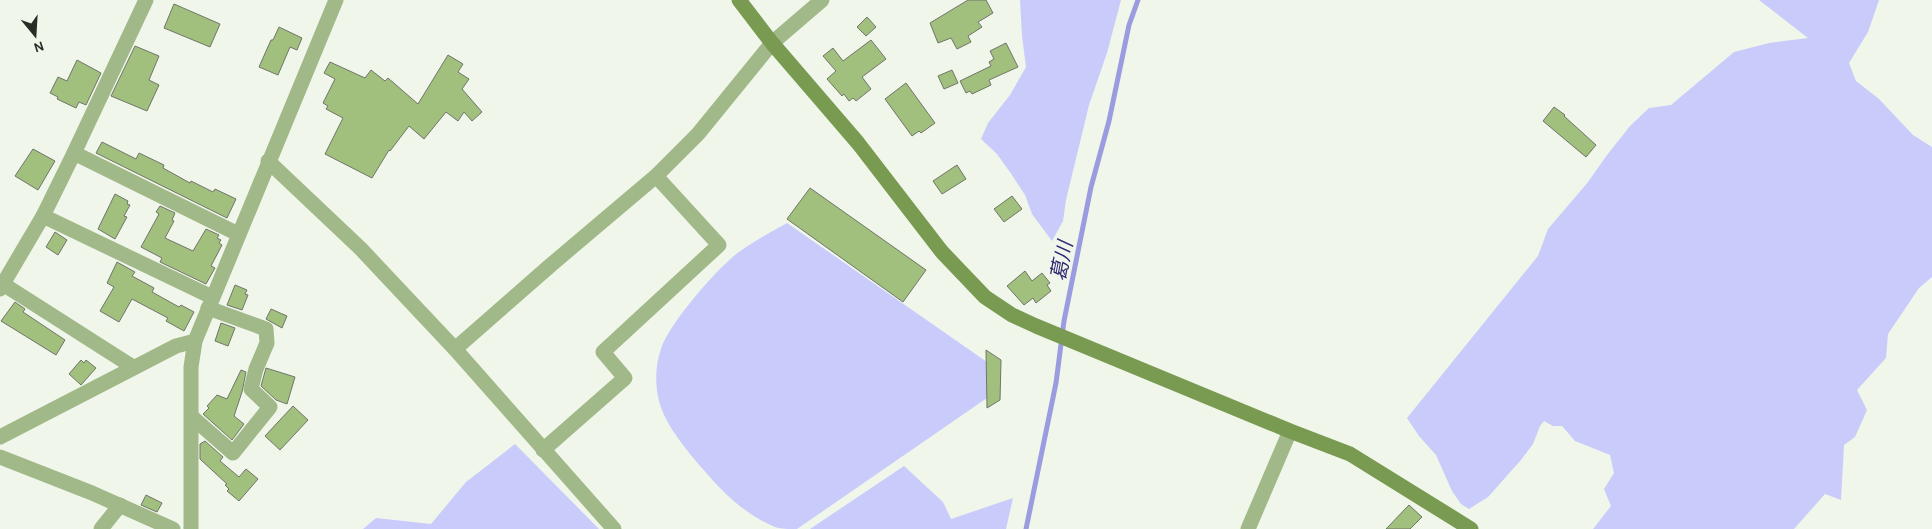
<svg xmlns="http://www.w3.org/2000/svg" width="1932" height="529" font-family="Karla,'Noto Sans JP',sans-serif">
	<rect width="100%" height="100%" fill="#f0f6ea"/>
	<g fill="#c9ccfb">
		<path d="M1020,0H1121L1107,53L1089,105L1066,200L1063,221L1052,241L1032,214L1025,195L1012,175L997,154L981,139L988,123L1010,95L1026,67L1022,36Z"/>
		<path d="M1759,0H1879L1868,32L1849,63L1856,81L1879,99L1913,135L1932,147V277L1919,288L1888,334L1886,358L1857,390L1867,410L1855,437L1844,445L1841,500L1825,494L1794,529H1593L1611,506L1604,489L1614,473L1610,455L1575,441L1562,426H1553L1544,421L1540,426L1533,444L1521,460L1488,497L1469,509L1461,504L1452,491L1436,455L1419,436L1407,418L1538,256L1548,229L1588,182L1607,155L1630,126L1649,108L1671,105L1734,52L1769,43L1808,38Z"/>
		<path d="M787,223L987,362V398L797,529C791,529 784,529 778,528C752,519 727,497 709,476C692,457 665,426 659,401C655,384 655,366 661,349C668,325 717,268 739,252C754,241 771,232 787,223Z"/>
		<path d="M515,444L599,529H363L376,518L431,524L466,482Z"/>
		<path d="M904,466L943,502L951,519L1013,498L1006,529H810Z"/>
	</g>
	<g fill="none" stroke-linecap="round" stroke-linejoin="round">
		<path stroke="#9a9cdf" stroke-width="5" d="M1026,529L1056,383L1064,321L1091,187L1109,121L1129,25L1138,0"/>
	</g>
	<g fill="#a1c07d" stroke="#70756b">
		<path d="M968,0H986L993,13L978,22L982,27L968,36L971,42L957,49L951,38L938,43L930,23Z"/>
		<path d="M174,4L220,24L210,47L164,28Z"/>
		<path d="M867,17L876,27L866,36L857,27Z"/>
		<path d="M279,27L302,38L297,50L290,47L278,75L259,67L271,40H273Z"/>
		<path d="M871,40L886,59L862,77L871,89L856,101L853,98L849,101L844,94L842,96L827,79L836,71L823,56L833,48L843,61Z"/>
		<path d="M1006,43L1018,67L989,80L991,85L972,94L970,91L966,93L960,81L991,66L989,62L994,59L990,51Z"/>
		<path d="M135,46L159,56L149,80L159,85L147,111L111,96Z"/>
		<path d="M448,55L463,64L458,72L469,79L462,89L482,112L472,121L464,112L458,121L446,112L424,139L409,126L390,151L389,150L372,178L325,154L343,118L326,109L328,106L323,103L335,79L324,73L330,62L365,78L371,70L385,81L388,78L418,104Z"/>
		<path d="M77,60L101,73L86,105L79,102L76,108L57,99L58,97L50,93L58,77L67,81Z"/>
		<path d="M952,70L958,83L944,89L938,76Z"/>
		<path d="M906,83L935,123L921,133L919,131L912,136L885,99Z"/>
		<path d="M1554,107L1565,115L1564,116L1596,145L1586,157L1543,121Z"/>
		<path d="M102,142L136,159L139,153L164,165L163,168L190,183L191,181L213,192L215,189L236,199L227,218L96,153Z"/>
		<path d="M33,149L55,161L38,190L15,176Z"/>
		<path d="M957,165L966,179L942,194L933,181Z"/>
		<path d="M810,188L926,270L903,302L787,219Z"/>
		<path d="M115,194L128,201L127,204L130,205L124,216L127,217L115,239L98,229Z"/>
		<path d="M1012,196L1022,209L1004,222L994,209Z"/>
		<path d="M160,206L175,213L172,220L174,221L165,238L193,251L206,229L219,235L217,238L221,240L219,243L222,245L211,266L215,268L206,284L160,262L162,258L141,247L159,214L156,212Z"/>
		<path d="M55,232L67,240L58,255L46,247Z"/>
		<path d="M117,262L135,272L132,276L154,288L152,292L179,307L181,305L194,312L184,331L166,321L168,318L132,299L119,322L100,311L114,287L107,283Z"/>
		<path d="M1025,271L1032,281L1042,273L1050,283L1047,285L1051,291L1036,303L1033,298L1024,305L1007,286Z"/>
		<path d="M235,285L247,290L245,294L248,295L242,310L227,305Z"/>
		<path d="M15,302L25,309L23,312L65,340L56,355L1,321Z"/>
		<path d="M271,309L287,316L282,328L266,319Z"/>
		<path d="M221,323L235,328L228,346L215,341Z"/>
		<path d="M986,350L1001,360L1000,400L987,408Z"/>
		<path d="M81,360L84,363L86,360L96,368L81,385L69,374Z"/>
		<path d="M266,368L295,377L287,404L276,400L261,386Z"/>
		<path d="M241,370L246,372L242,392L234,416L244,424L232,440L203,414L209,408L207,406L217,395L227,399Z"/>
		<path d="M293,406L308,420L280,450L265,436Z"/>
		<path d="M205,441L223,457L220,461L239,477L246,469L258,479L239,501L227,491L229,489L225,485L227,484L200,459V444Z"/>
		<path d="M146,495L162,503L157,512L141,505Z"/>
		<path d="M1409,505L1422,517L1410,529H1386Z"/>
	</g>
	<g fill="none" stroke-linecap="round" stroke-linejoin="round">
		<g stroke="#a1b888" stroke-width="15">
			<path d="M74,153L146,0"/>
			<path d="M268,161L361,249L455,349L614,529"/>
			<path d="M43,216L212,297"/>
			<path d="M3,284L133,367"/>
			<path d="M0,289L43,216L74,153L238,234"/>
			<path d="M455,349L552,264L656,176L698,134L772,43L822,0"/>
			<path d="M192,417L233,453L270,407L251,389L256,369L267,343L266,329L208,308"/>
			<path d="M0,437L176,346L195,341"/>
			<path d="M543,450L625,378L603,352L719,245L656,176"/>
			<path d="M0,457L92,493L173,529"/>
			<path d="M101,529L120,505"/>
			<path d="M191,529V367L195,341L336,0"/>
			<path d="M1248,529L1290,431"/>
		</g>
		<path stroke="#799a51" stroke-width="15" d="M739,0L772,43L858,143L942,252L985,297L1012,315L1036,326L1290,431L1350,454L1471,529"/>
	</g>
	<g text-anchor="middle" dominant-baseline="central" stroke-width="5" stroke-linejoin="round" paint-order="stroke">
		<g font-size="20" font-style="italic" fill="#2f2673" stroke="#f0f6ea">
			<text transform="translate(1062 261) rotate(-79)">葛川</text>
		</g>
	</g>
	<g transform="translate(35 35) rotate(162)" stroke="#f0f6ea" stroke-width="4" paint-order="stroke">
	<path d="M0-4L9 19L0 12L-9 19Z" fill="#2a2c28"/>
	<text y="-8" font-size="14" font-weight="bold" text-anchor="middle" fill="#2a2c28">N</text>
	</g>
</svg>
